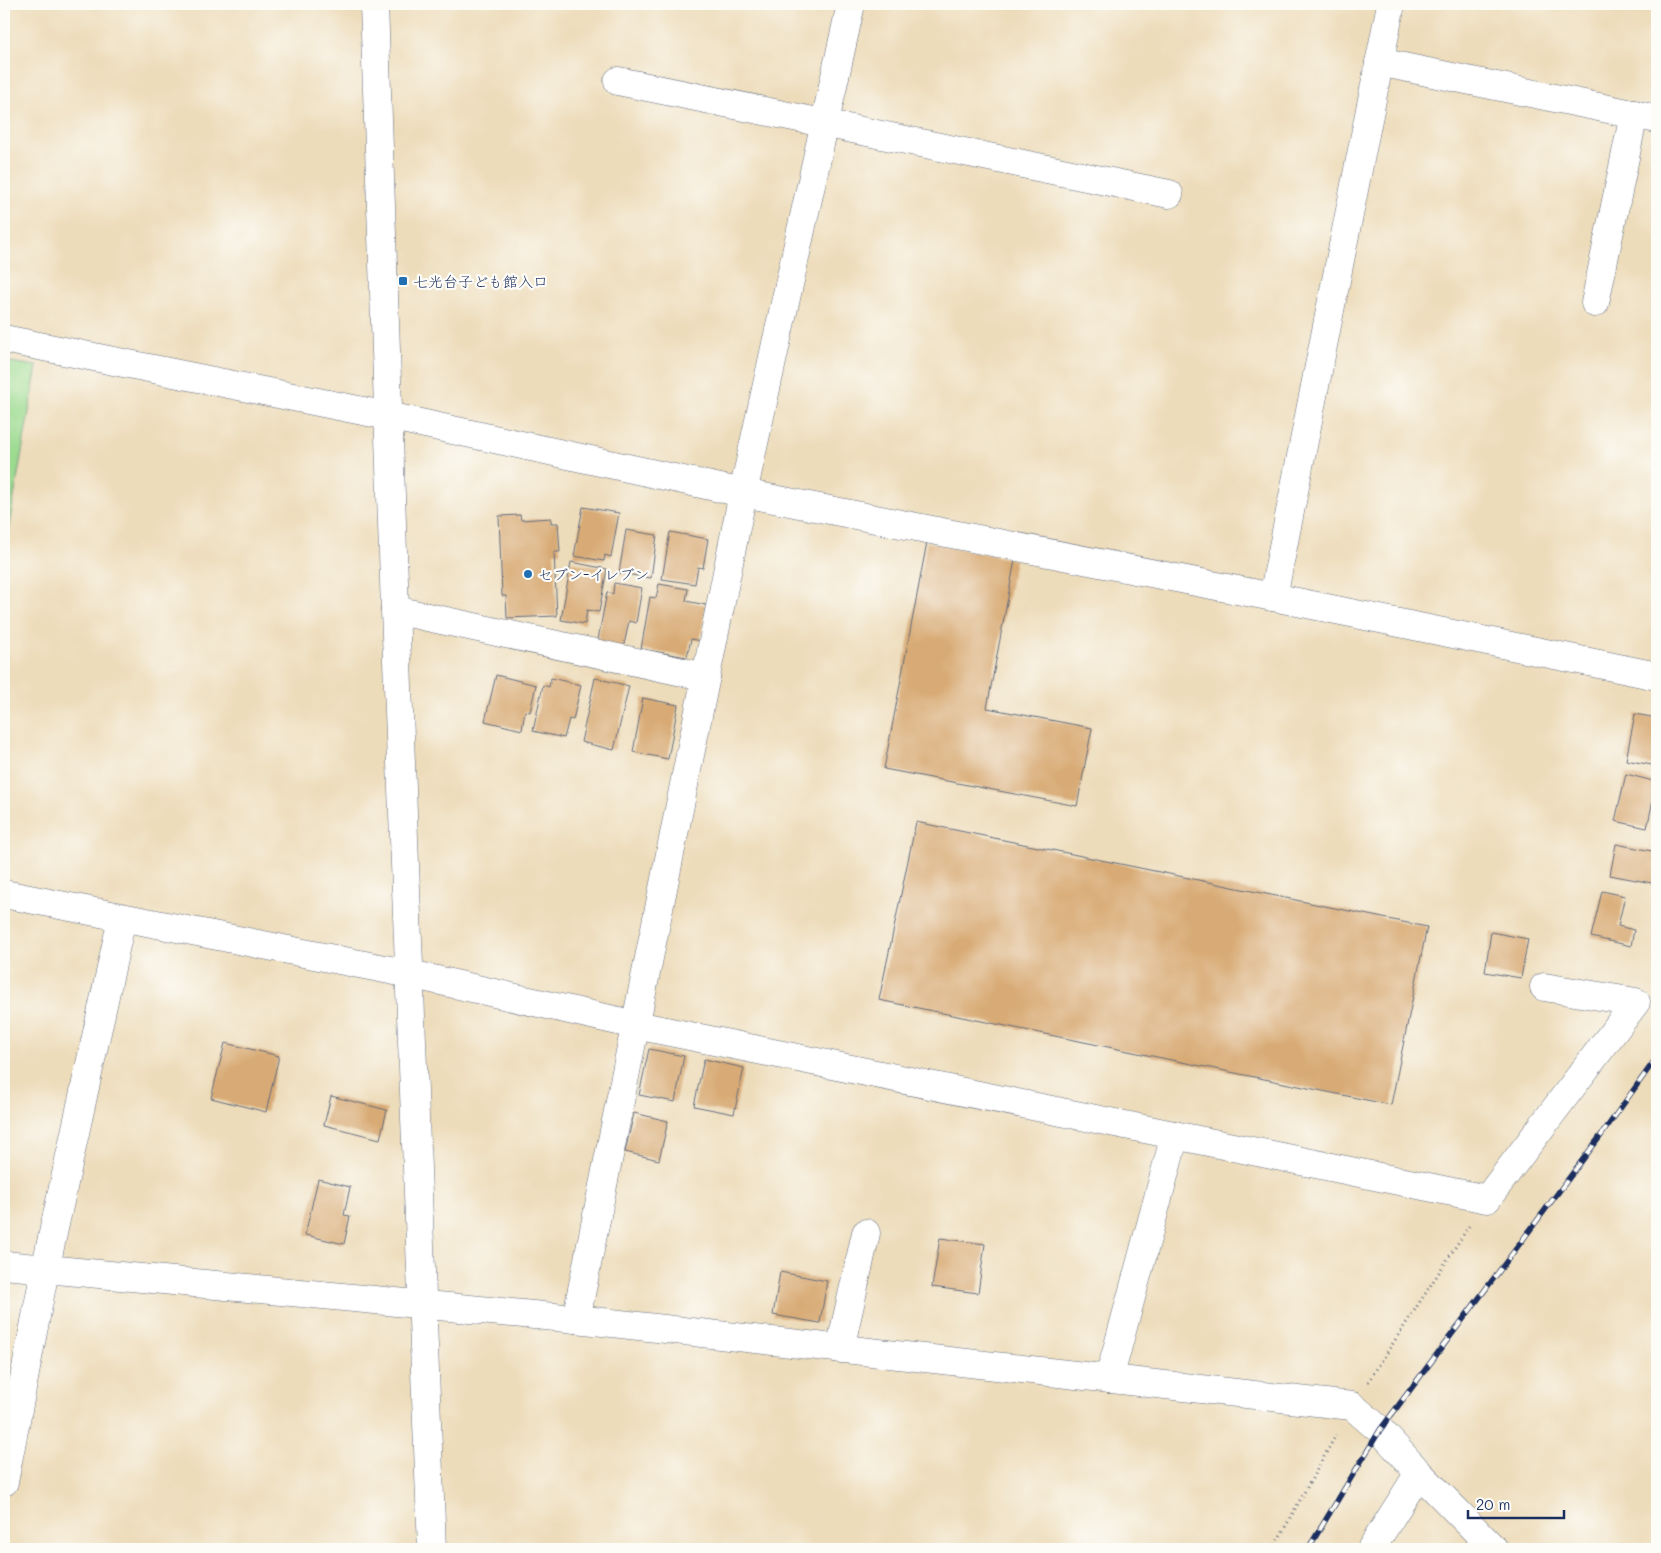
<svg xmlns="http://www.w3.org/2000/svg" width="1661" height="1553" font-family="Mali,'Klee One',sans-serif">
	<rect width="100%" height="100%" fill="#fdfcf7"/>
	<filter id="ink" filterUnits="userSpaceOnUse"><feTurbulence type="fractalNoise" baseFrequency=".02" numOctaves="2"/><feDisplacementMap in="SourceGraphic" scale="10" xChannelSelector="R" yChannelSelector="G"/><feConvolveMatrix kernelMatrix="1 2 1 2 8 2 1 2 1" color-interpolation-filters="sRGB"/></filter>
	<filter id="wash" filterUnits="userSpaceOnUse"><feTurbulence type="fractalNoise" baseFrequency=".0096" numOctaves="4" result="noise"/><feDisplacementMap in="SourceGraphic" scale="20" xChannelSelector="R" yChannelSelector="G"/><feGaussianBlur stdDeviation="1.12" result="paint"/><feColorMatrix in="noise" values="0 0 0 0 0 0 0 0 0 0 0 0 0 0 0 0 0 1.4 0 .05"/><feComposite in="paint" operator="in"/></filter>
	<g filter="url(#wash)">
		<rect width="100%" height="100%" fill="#eddcba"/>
		<path fill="#9bda8f" stroke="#5b8476" d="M4,361L37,366L4,554Z"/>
		<g id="blocks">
			<g fill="#d8aa74">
				<path d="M583,507L619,513L611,557L605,555L604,561L574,556Z"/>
				<path d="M520,515L521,520L551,518V523H558L560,552H554L557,616L507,618L506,596H502L499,516Z"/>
				<path d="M626,530L657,535L651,578L619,573Z"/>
				<path d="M670,532L708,539L703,568L698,567L695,584L662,579Z"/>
				<path d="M927,542L1015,560L987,708L1092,728L1077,806L884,769Z"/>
				<path d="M571,562L607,569L599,612L587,610L585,624L561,620Z"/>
				<path d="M614,583L642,588L636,623L629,621L623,650L597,645L607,592L613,594Z"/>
				<path d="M659,584L688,589L686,601L706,605L700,641L691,639L687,657L641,649L650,597L656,598Z"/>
				<path d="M496,675L536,685L530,712L525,711L522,730L485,721Z"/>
				<path d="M551,678L581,685L573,720L569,719L564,738L533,731L543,685L549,687Z"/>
				<path d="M595,678L629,686L614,750L581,742Z"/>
				<path d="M643,698L678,705L668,759L633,752Z"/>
				<path d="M1635,714L1657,718V766L1626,760Z"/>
				<path d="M1626,774L1657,782L1647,828L1615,821Z"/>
				<path d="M916,822L1427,927L1391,1105L879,1000Z"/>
				<path d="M1616,844L1657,852V884L1610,875Z"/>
				<path d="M1602,891L1625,896L1618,926L1634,930L1631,946L1591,937Z"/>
				<path d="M1491,932L1528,939L1521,978L1485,972Z"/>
				<path d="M225,1043L279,1056L266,1112L211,1098Z"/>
				<path d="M649,1049L684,1056L675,1102L639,1095Z"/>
				<path d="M704,1059L744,1068L734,1114L694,1106Z"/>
				<path d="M331,1096L387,1110L380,1139L324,1125Z"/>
				<path d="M634,1113L668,1121L659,1160L625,1152Z"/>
				<path d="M318,1179L350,1187L344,1215L350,1216L344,1244L305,1235Z"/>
				<path d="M940,1238L985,1244L978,1293L932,1287Z"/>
				<path d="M780,1272L827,1281L820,1323L773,1315Z"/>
			</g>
		</g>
	</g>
	<g filter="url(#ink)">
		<use href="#blocks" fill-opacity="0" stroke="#646c7e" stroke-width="1"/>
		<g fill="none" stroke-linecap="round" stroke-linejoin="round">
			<defs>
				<g id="minor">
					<path d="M374,4L395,610L432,1549"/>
					<path d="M1379,62L1657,119"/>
					<path d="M618,81L1169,194"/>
					<path d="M1595,303L1634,114"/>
					<path d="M4,339L388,416L743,493L1273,597L1657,676"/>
					<path d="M1273,597L1391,4"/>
					<path d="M395,610L706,677"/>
					<path d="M4,894L410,974L636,1025L1487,1199L1636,1002L1544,987"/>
					<path d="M4,1265L576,1319L1352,1406L1380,1430L1419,1473L1494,1549"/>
					<path d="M576,1319L743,493L851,4"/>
					<path d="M840,1349L866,1233"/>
					<path d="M1109,1379L1175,1135"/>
					<path d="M4,1482L45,1270L122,918"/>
					<path d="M1371,1549L1419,1473"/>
				</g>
			</defs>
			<use href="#minor" stroke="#646c7e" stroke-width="29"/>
			<g stroke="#646c7e" stroke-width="3" stroke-dasharray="1 4" stroke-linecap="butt">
				<path d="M1368,1382L1469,1226"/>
				<path d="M1273,1549L1336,1435"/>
			</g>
			<use href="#minor" stroke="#fff" stroke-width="28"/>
			<defs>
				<path id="rail" d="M1308,1549L1380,1430L1602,1134L1657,1057"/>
			</defs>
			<use href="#rail" stroke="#1b2f5e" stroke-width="5.5"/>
			<use href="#rail" stroke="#fdfcf7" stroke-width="4" stroke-dasharray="11" stroke-linecap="butt"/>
		</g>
	</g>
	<g fill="#1f6fb2" stroke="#fdfcf7" stroke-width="2">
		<rect x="398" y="276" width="10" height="10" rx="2.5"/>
		<circle cx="528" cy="574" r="5"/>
	</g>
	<g text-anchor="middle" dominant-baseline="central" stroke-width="4.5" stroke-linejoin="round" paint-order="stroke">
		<g font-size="15" fill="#1b2f5e" stroke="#fdfcf7" text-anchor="start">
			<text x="413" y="281">七光台子ども館入口</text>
			<text x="538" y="574">セブン-イレブン</text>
		</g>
	</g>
	<rect width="1661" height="1553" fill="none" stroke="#fdfcf7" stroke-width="20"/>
	<path d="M1468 1510v8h96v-8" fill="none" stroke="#1b2f5e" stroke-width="2.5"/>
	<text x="1476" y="1510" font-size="15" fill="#1b2f5e" stroke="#fdfcf7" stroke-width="4" paint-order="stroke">20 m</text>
</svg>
